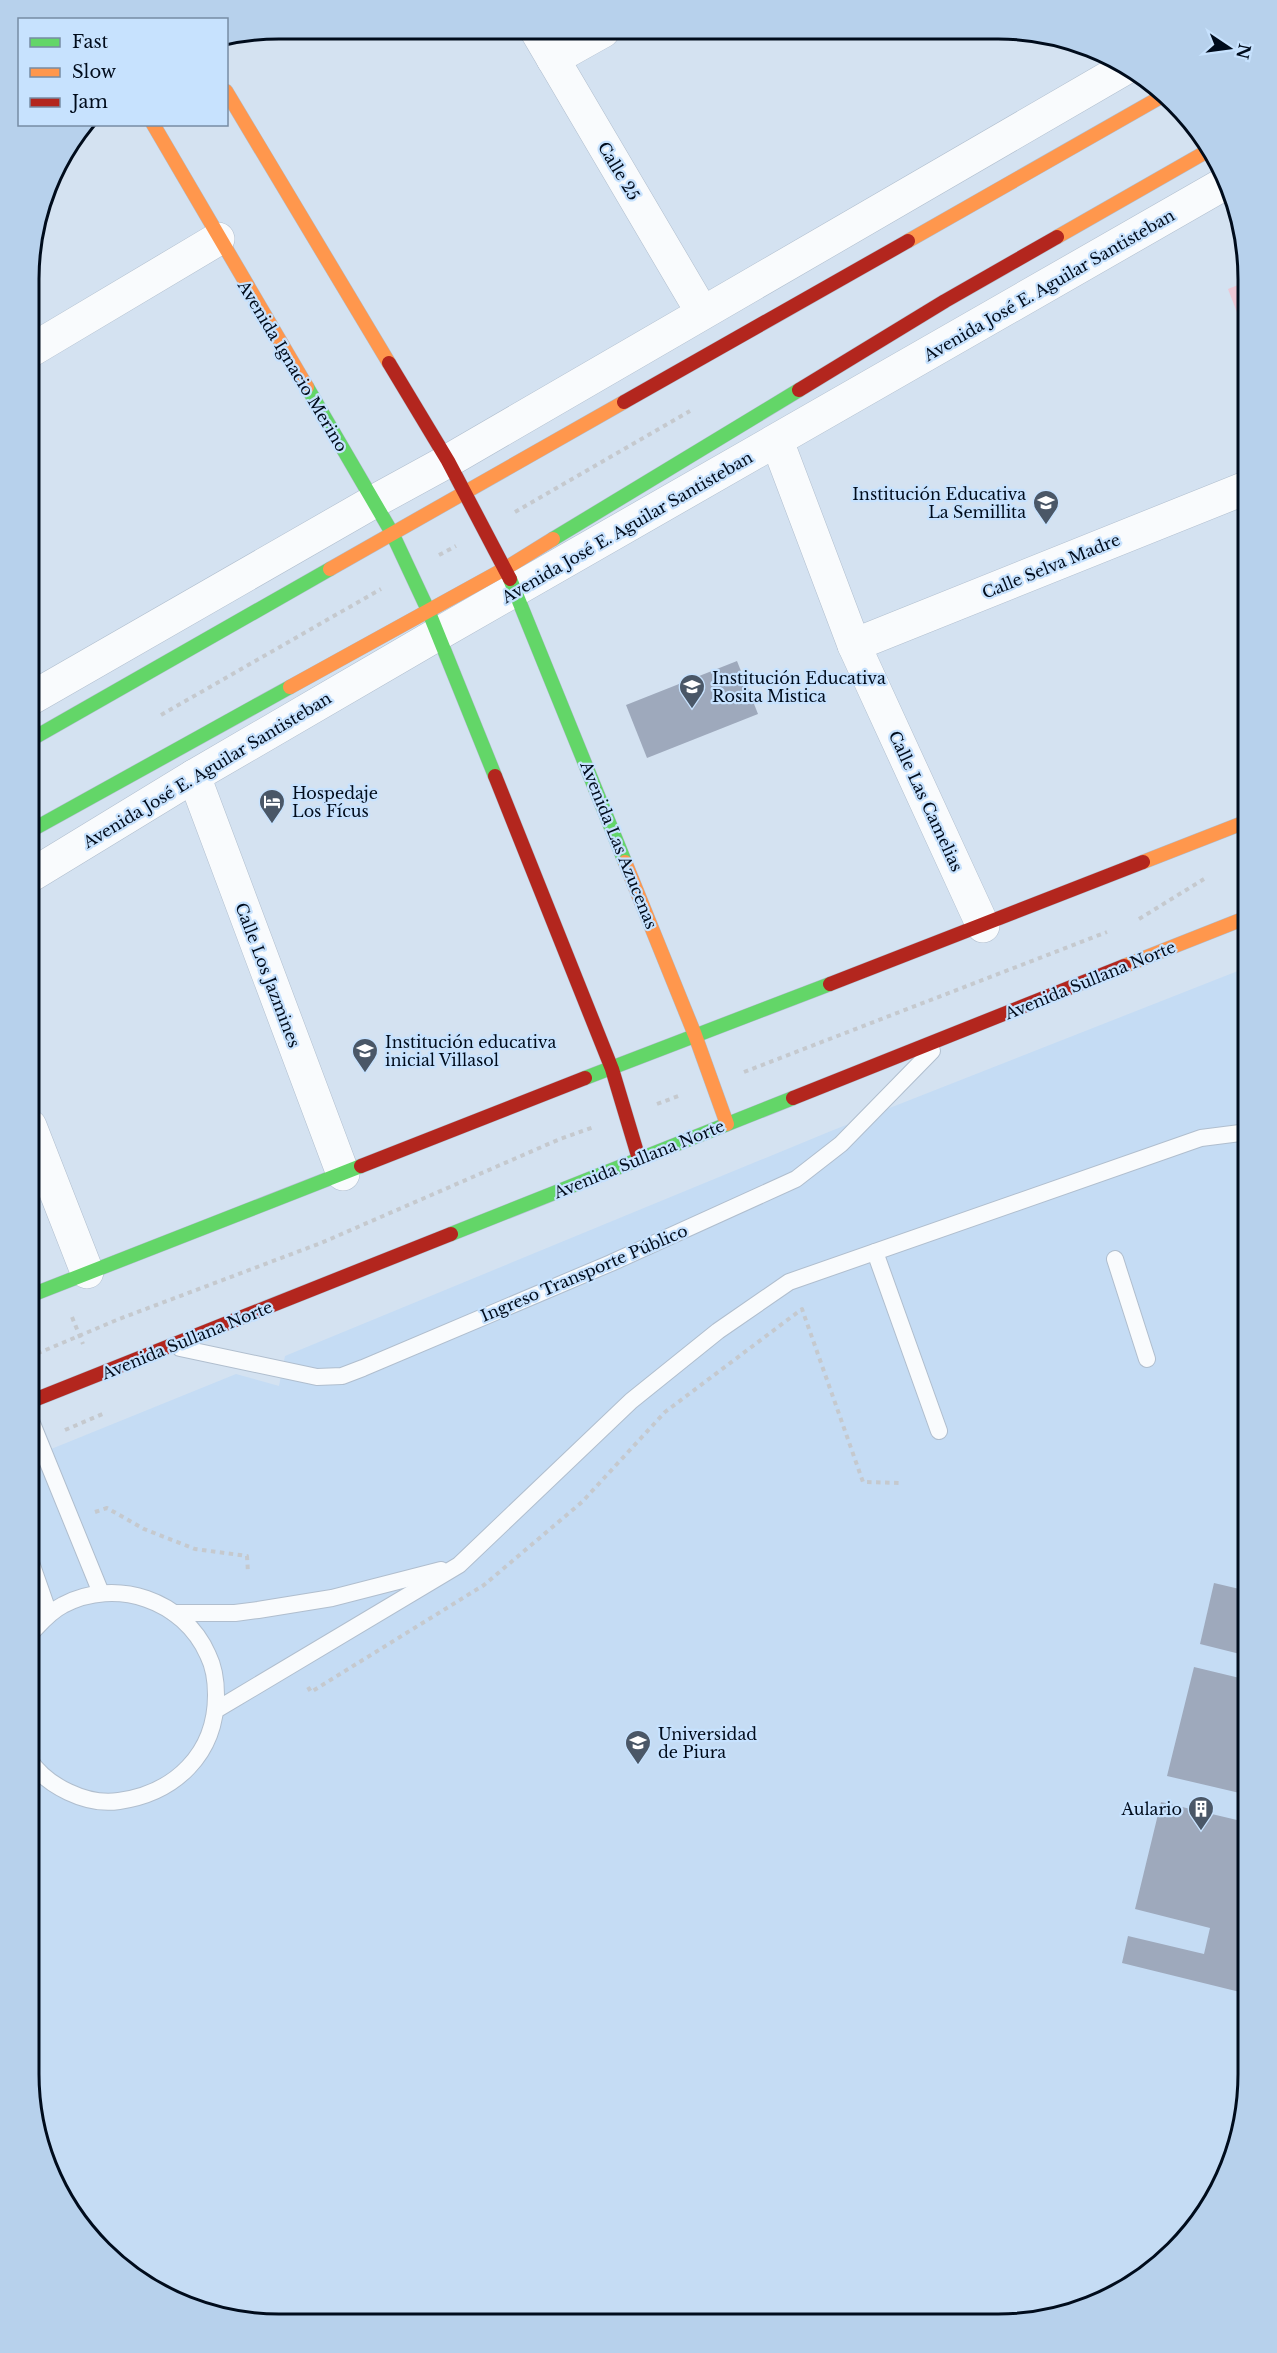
<svg xmlns="http://www.w3.org/2000/svg" width="1277" height="2353" font-family="'Libre Baskerville',serif">
	<rect width="100%" height="100%" fill="#d4e2f1"/>
	<path fill="#c5dcf4" d="M1248,967V2091L1230,2170L1197,2227L1138,2282L1079,2311L998,2324L246,2322L168,2299L114,2263L71,2214L42,2155L29,2074V1458L236,1374L279,1386L285,1356L831,1131Z"/>
	<path fill="#ecc8d6" d="M1248,281V341L1228,289Z"/>
	<g fill="#9ea9bc">
		<path d="M737,661L758,714L647,758L626,705Z"/>
		<path d="M1214,1583L1248,1591V1656L1200,1644Z"/>
		<path d="M1194,1667L1248,1680V1994L1122,1963L1128,1936L1204,1954L1210,1928L1135,1909L1161,1802L1237,1820L1244,1794L1167,1776Z"/>
	</g>
	<g fill="none" stroke-linecap="round" stroke-linejoin="round">
		<defs>
			<g id="lane">
				<path d="M875,1252L939,1431"/>
				<path d="M1115,1259L1147,1359"/>
				<path d="M180,1348L317,1377L342,1376L363,1368L611,1263L796,1179L841,1144L932,1051"/>
				<path d="M29,1416L101,1593"/>
				<path d="M29,1557L49,1614"/>
				<path d="M174,1613H235L258,1610L332,1598L441,1570"/>
				<path d="M216,1710L459,1565L631,1401L718,1331L789,1282L1201,1138L1248,1132"/>
				<path d="M29,1759C46,1786 87,1806 119,1801C175,1793 216,1754 216,1695C216,1682 214,1667 208,1655C184,1600 116,1577 63,1605C49,1612 40,1624 29,1635"/>
			</g>
			<g id="street">
				<path d="M536,30L702,312"/>
				<path d="M553,59L603,31"/>
				<path d="M30,351L218,239"/>
				<path d="M777,441L854,645L983,926"/>
				<path d="M854,645L1248,487"/>
				<path d="M30,699L373,502L448,461L1127,67"/>
				<path d="M194,776L343,1174"/>
				<path d="M30,876L194,776L438,634L1227,182"/>
				<path d="M30,1126L87,1272"/>
			</g>
			<g id="fast">
				<path d="M307,387L392,533L428,610L495,776"/>
				<path d="M553,539L799,390"/>
				<path d="M510,579L625,862"/>
				<path d="M30,740L330,569"/>
				<path d="M30,831L290,687"/>
				<path d="M585,1078L830,984"/>
				<path d="M451,1234L793,1098"/>
				<path d="M29,1296L361,1166"/>
			</g>
			<g id="slow">
				<path d="M226,91L389,363"/>
				<path d="M153,124L307,387"/>
				<path d="M1057,237L1211,149"/>
				<path d="M908,241L1166,94"/>
				<path d="M330,569L624,402"/>
				<path d="M290,687L506,568L553,539"/>
				<path d="M625,862L695,1035L727,1124"/>
				<path d="M1143,862L1248,821"/>
				<path d="M1124,966L1248,917"/>
			</g>
			<g id="jam">
				<path d="M389,363L448,461L510,579"/>
				<path d="M799,390L945,301L1057,237"/>
				<path d="M624,402L908,241"/>
				<path d="M495,776L612,1069L639,1159"/>
				<path d="M830,984L1143,862"/>
				<path d="M793,1098L1124,966"/>
				<path d="M361,1166L585,1078"/>
				<path d="M29,1402L451,1234"/>
			</g>
		</defs>
		<use href="#lane" stroke="#b0bece" stroke-width="18"/>
		<use href="#street" stroke="#b0bece" stroke-width="34"/>
		<use href="#fast" stroke="#b0bece" stroke-width="15"/>
		<use href="#slow" stroke="#b0bece" stroke-width="15"/>
		<use href="#jam" stroke="#b0bece" stroke-width="15"/>
		<g stroke="#c5c9ce" stroke-width="4" stroke-dasharray="4.5 4.5" stroke-linecap="butt">
			<path d="M515,512L690,411"/>
			<path d="M439,555L456,546"/>
			<path d="M161,715L381,589"/>
			<path d="M1139,919L1204,879"/>
			<path d="M744,1072L1107,932"/>
			<path d="M657,1104L681,1095"/>
			<path d="M72,1317L83,1344"/>
			<path d="M29,1357L119,1319L321,1243L560,1139L594,1127"/>
			<path d="M65,1430L105,1413"/>
			<path d="M95,1512L107,1508L144,1529L195,1549L247,1556L248,1573"/>
			<path d="M308,1687L311,1692L484,1585L582,1502L665,1412L802,1309L863,1482L902,1483"/>
		</g>
		<use href="#lane" stroke="#f9fbfd" stroke-width="16"/>
		<use href="#street" stroke="#f9fbfd" stroke-width="33"/>
		<use href="#fast" stroke="#63d668" stroke-width="14"/>
		<use href="#slow" stroke="#ff974d" stroke-width="14"/>
		<use href="#jam" stroke="#b3261e" stroke-width="14"/>
	</g>
	<defs>
		<symbol id="school-pin" viewBox="-11 -11 22 30"><path d="M0 17L-7.5 6A9.5 9.5 0 1 1 7.5 6Z" fill="#4a5767" stroke="#c7e2fe"/><path d="M0-5L7-2L0 1L-7-2ZM-4 1L0 2.5L4 1V4Q0 6-4 4Z" fill="#fff"/></symbol>
		<symbol id="hotel-pin" viewBox="-11 -11 22 30"><path d="M0 17L-7.5 6A9.5 9.5 0 1 1 7.5 6Z" fill="#4a5767" stroke="#c7e2fe"/><path d="M-6-4.5h1.5V1H6V5H4.5V3h-9V5H-6ZM-4 0a1.8 1.8 0 1 1 3.6 0ZM.5 0V-2.5h3Q6-2.5 6 0Z" fill="#fff"/></symbol>
		<symbol id="university-pin" viewBox="-11 -11 22 30"><path d="M0 17L-7.5 6A9.5 9.5 0 1 1 7.5 6Z" fill="#4a5767" stroke="#c7e2fe"/><path d="M0-5L7-2L0 1L-7-2ZM-4 1L0 2.5L4 1V4Q0 6-4 4Z" fill="#fff"/></symbol>
		<symbol id="building-pin" viewBox="-11 -11 22 30"><path d="M0 17L-7.5 6A9.5 9.5 0 1 1 7.5 6Z" fill="#4a5767" stroke="#c7e2fe"/><path d="M-4-6H4V6H1V3H-1V6H-4ZM-2.5-4.3h1.7v1.8h-1.7ZM.8-4.3h1.7v1.8H.8ZM-2.5-1h1.7V.8h-1.7ZM.8-1h1.7V.8H.8Z" fill="#fff"/></symbol>
	</defs>
	<g fill-rule="evenodd">
		<use href="#school-pin" x="1031" y="488" width="30" height="40"/>
		<use href="#school-pin" x="677" y="672" width="30" height="40"/>
		<use href="#hotel-pin" x="257" y="787" width="30" height="40"/>
		<use href="#school-pin" x="350" y="1036" width="30" height="40"/>
		<use href="#university-pin" x="623" y="1728" width="30" height="40"/>
		<use href="#building-pin" x="1186" y="1794" width="30" height="40"/>
	</g>
	<g text-anchor="middle" dominant-baseline="central" stroke-width="4.5" stroke-linejoin="round" paint-order="stroke">
		<g font-size="16" fill="#000c1c" stroke="#c7e2fe">
			<text transform="translate(619 171) rotate(59)">Calle 25</text>
			<text transform="translate(1049 285) rotate(-30)">Avenida José E. Aguilar Santisteban</text>
			<text transform="translate(293 366) rotate(59)">Avenida Ignacio Merino</text>
			<text transform="translate(627 527) rotate(-30)">Avenida José E. Aguilar Santisteban</text>
			<text transform="translate(1051 566) rotate(-22)">Calle Selva Madre</text>
			<text transform="translate(207 770) rotate(-31)">Avenida José E. Aguilar Santisteban</text>
			<text transform="translate(926 801) rotate(65)">Calle Las Camelias</text>
			<text transform="translate(619 845) rotate(68)">Avenida Las Azucenas</text>
			<text transform="translate(268 975) rotate(69)">Calle Los Jazmines</text>
			<text transform="translate(1090 980) rotate(-22)">Avenida Sullana Norte</text>
			<text transform="translate(639 1159) rotate(-22)">Avenida Sullana Norte</text>
			<text transform="translate(584 1273) rotate(-23)">Ingreso Transporte Público</text>
			<text transform="translate(187 1340) rotate(-22)">Avenida Sullana Norte</text>
		</g>
		<g font-size="16" fill="#000c1c" stroke="#c7e2fe" text-anchor="start">
			<text x="1026" y="494" text-anchor="end">Institución Educativa<tspan x="1026" dy="18">La Semillita</tspan></text>
			<text x="712" y="678">Institución Educativa<tspan x="712" dy="18">Rosita Mistica</tspan></text>
			<text x="292" y="793">Hospedaje<tspan x="292" dy="18">Los Fícus</tspan></text>
			<text x="385" y="1042">Institución educativa<tspan x="385" dy="18">inicial Villasol</tspan></text>
			<text x="658" y="1734">Universidad<tspan x="658" dy="18">de Piura</tspan></text>
			<text x="1182" y="1809" text-anchor="end">Aulario</text>
		</g>
	</g>
	<path d="M0 0H1277V2353H0ZM279 39H998A240 240 0 0 1 1238 279V2074A240 240 0 0 1 998 2314H279A240 240 0 0 1 39 2074V279A240 240 0 0 1 279 39Z" fill="#b7d1ec" fill-rule="evenodd"/>
	<path fill="none" stroke="#000c1c" stroke-width="3" d="M279 39H998A240 240 0 0 1 1238 279V2074A240 240 0 0 1 998 2314H279A240 240 0 0 1 39 2074V279A240 240 0 0 1 279 39Z"/>
	<rect x="18" y="18" width="210" height="108" fill="#c7e2fe" stroke="#778ca4" stroke-width="1.5"/>
	<rect x="30" y="38" width="30" height="9" fill="#63d668" stroke="#778ca4" stroke-width="1.5"/>
	<text x="72" y="48" font-size="18" fill="#000c1c">Fast</text>
	<rect x="30" y="68" width="30" height="9" fill="#ff974d" stroke="#778ca4" stroke-width="1.5"/>
	<text x="72" y="78" font-size="18" fill="#000c1c">Slow</text>
	<rect x="30" y="98" width="30" height="9" fill="#b3261e" stroke="#778ca4" stroke-width="1.5"/>
	<text x="72" y="108" font-size="18" fill="#000c1c">Jam</text>
	<g transform="translate(1229 48) rotate(103)" stroke="#c7e2fe" stroke-width="4.5" paint-order="stroke">
	<path d="M0-4.5L10 22L0 15L-10 22Z" fill="#000c1c"/>
	<text y="-9" font-size="16" font-weight="bold" text-anchor="middle" fill="#000c1c">N</text>
	</g>
</svg>
